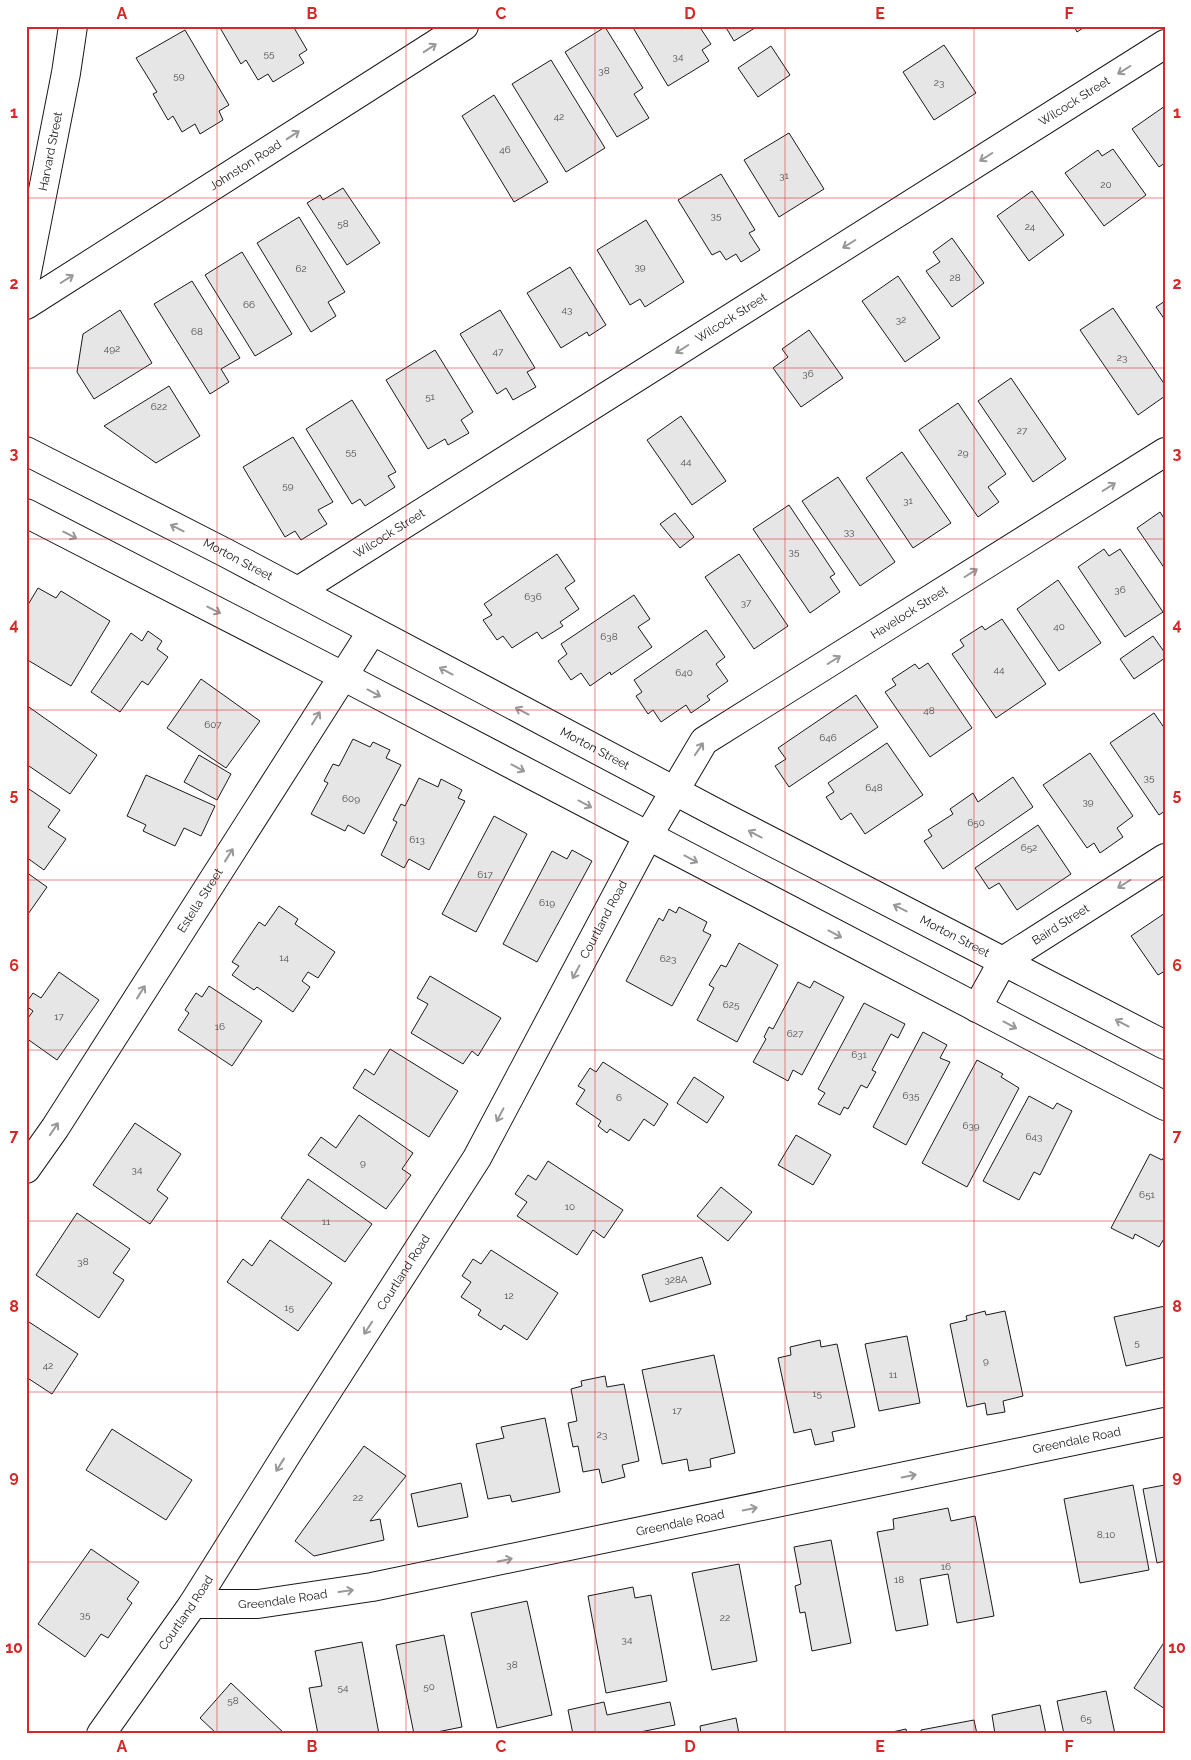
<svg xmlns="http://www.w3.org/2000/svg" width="1191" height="1760" font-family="Raleway,sans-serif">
	<rect width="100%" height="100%" fill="#fff"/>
	<g fill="#e6e6e6" stroke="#1a1a1a">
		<path d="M219,26H293L307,50L299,55L304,63L273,82L268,74L258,80L246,60L241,64Z"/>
		<path d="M632,26H699L711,44L702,50L709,61L668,86Z"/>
		<path d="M725,26H758L734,41Z"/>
		<path d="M1074,26H1086L1077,32Z"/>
		<path d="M605,27L643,88L634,94L649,118L617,137L565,52Z"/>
		<path d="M185,30L229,105L219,111L223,120L200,134L195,124L182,132L173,116L168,120L153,94L157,92L136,58Z"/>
		<path d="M944,45L976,93L934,120L903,72Z"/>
		<path d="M771,46L790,75L758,97L738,68Z"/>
		<path d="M551,60L605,148L566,172L512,84Z"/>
		<path d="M494,95L548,182L514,202L462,116Z"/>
		<path d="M1165,106V163L1159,167L1132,129Z"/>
		<path d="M789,133L824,189L779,217L744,160Z"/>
		<path d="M1113,149L1146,195L1104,226L1065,173L1098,150L1102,156Z"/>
		<path d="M721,174L755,230L749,233L760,250L741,262L736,254L726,260L720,251L712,255L678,200Z"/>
		<path d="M343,188L380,243L347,265L307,203L320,195L323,200Z"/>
		<path d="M1032,191L1064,235L1029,261L997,216Z"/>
		<path d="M299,217L345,292L328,302L336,316L311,332L257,243Z"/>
		<path d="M646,220L684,282L645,307L640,299L630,305L597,250Z"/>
		<path d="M952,238L984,283L952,307L926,271L940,262L933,252Z"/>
		<path d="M242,252L292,334L255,356L205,275Z"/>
		<path d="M570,267L606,325L589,336L587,332L561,348L527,293Z"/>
		<path d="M898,276L940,338L905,362L862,301Z"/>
		<path d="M192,281L240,358L221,369L229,382L210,394L154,304Z"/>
		<path d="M1165,301V320L1156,307Z"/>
		<path d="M1113,308L1165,385V396L1138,415L1080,330Z"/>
		<path d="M120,310L152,363L94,399L77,372L83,334Z"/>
		<path d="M500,310L535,368L527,372L536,387L513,400L506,388L497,394L460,334Z"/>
		<path d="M809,330L843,378L801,407L773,368L788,357L782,349Z"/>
		<path d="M435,350L473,412L461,420L469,433L448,445L445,439L428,449L386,380Z"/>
		<path d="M1011,378L1066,459L1033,482L978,401Z"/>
		<path d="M169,386L200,436L156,463L104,426Z"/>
		<path d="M352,400L396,472L388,476L395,487L365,506L360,499L352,504L306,429Z"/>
		<path d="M958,403L1006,474L988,487L999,502L978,517L919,430Z"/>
		<path d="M681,416L726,481L692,505L647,440Z"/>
		<path d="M293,437L333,502L318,510L327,524L301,540L295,531L285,537L243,467Z"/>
		<path d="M902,452L951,523L913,548L866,478Z"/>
		<path d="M838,477L895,562L860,586L802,501Z"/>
		<path d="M789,505L835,574L830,577L840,592L810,613L753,529Z"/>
		<path d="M1160,512L1165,520V569L1137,528Z"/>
		<path d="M675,513L694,537L680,548L660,524Z"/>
		<path d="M1104,549L1109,556L1120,549L1163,612L1125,637L1078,567Z"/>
		<path d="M557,554L575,581L565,588L579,609L560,622L563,626L542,639L537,632L512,648L503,636L497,640L483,620L492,615L484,604Z"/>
		<path d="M739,554L788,626L754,649L705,577Z"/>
		<path d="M1058,580L1101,643L1059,671L1017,609Z"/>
		<path d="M38,588L56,598L61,591L110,621L71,686L26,659V608Z"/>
		<path d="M634,595L650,619L638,627L652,647L611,675L610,672L590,686L581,673L571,680L558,661L567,654L561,644Z"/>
		<path d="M1002,619L1046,684L996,718L952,654L964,646L960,640L982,626L985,630Z"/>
		<path d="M706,630L725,657L716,664L728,681L707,696L710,700L691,713L686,705L661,722L653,710L648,714L636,696L642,692L634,680Z"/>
		<path d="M148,631L162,641L157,649L168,657L148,685L142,681L120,712L91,692L131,633L142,641Z"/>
		<path d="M1153,636L1165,653V658L1134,679L1120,659Z"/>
		<path d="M928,663L972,728L930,757L885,692L896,685L892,679L915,664L919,669Z"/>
		<path d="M201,679L260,721L226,768L167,728Z"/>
		<path d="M856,695L878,727L789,787L775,766L786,759L778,748Z"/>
		<path d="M26,705L97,755L70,794L26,764Z"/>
		<path d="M1154,713L1165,729V811L1159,815L1110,743Z"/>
		<path d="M353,739L370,747L373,742L390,750L386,758L401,765L364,834L348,825L345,831L311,814L328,783L324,781L333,764L339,766Z"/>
		<path d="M887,743L923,795L865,834L851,813L841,820L826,797L834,792L828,783Z"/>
		<path d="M1090,753L1133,816L1117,828L1123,837L1100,853L1094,843L1087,848L1043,785Z"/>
		<path d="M199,755L231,774L217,800L184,782Z"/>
		<path d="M146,775L215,806L201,836L184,828L175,846L143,831L146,825L127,816Z"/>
		<path d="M1013,777L1033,807L943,869L924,841L932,836L928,830L953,814L950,809L973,793L978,802Z"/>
		<path d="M419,778L438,787L441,779L462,790L458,798L465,801L429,870L409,859L404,868L381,855L397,822L393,820L401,804L405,806Z"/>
		<path d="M26,787L60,810L48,827L66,839L44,870L26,857Z"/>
		<path d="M494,816L527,834L476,932L442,914Z"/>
		<path d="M1038,825L1071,874L1017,910L999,883L989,889L975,868Z"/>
		<path d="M572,850L592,861L537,962L503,944L552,851L567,859Z"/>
		<path d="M26,872L47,887L26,917Z"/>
		<path d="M279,906L298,919L295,924L335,952L318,978L308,972L302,981L310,987L293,1012L257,987L254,990L232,975L239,966L232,962L259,922L265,926Z"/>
		<path d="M679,907L707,922L703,931L711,935L672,1006L626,981L659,918L663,921L669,909L676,913Z"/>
		<path d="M1165,913V971L1158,975L1131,936Z"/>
		<path d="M739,943L778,965L737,1042L697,1020L714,988L709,985L721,965L726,967Z"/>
		<path d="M59,972L99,1000L57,1060L26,1038V1021L33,1011L26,1006V1003L33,993L41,998Z"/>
		<path d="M430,976L501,1018L478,1056L472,1051L463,1064L411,1033L428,1004L417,998Z"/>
		<path d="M814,981L844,997L802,1075L793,1070L788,1081L753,1062L766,1039L764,1037L769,1027L773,1029L798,982L810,988Z"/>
		<path d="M209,986L262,1021L232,1066L178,1030L189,1013L185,1010L196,993L202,997Z"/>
		<path d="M864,1003L905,1024L898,1038L891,1034L872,1070L876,1072L867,1088L861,1085L848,1109L844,1107L840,1115L818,1104L825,1093L818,1089Z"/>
		<path d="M923,1032L947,1045L940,1058L950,1062L906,1145L873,1127Z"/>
		<path d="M390,1049L458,1091L429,1137L353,1088L365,1069L374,1075Z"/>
		<path d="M977,1060L1003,1074L1001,1077L1019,1088L967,1187L922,1163Z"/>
		<path d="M603,1062L668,1104L654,1126L644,1119L629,1141L610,1129L607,1133L598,1126L601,1121L576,1104L585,1090L578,1086L590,1068L596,1072Z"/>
		<path d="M694,1077L724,1097L707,1123L677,1103Z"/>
		<path d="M1029,1096L1053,1109L1057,1103L1072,1111L1040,1175L1034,1172L1019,1200L983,1181Z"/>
		<path d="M359,1115L413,1153L402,1169L411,1175L386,1209L308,1155L321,1137L336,1148Z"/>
		<path d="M135,1123L181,1154L157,1190L168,1198L150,1224L93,1185Z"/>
		<path d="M796,1135L831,1155L813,1185L778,1165Z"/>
		<path d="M1150,1154L1162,1160L1165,1155V1237L1159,1247L1135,1234L1133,1239L1111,1228Z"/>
		<path d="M548,1161L623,1210L604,1238L593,1230L577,1255L517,1216L527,1202L515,1194L528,1175L536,1180Z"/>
		<path d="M308,1179L372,1224L345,1262L281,1218Z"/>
		<path d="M721,1187L752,1212L728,1241L697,1216Z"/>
		<path d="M77,1213L130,1249L113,1273L124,1280L99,1318L36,1275Z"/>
		<path d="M270,1240L332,1283L298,1331L227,1282L243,1259L252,1266Z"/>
		<path d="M491,1250L558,1293L527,1340L504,1325L501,1330L478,1315L481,1310L461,1297L471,1282L462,1276L473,1259L481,1264Z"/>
		<path d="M702,1257L711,1284L650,1302L642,1275Z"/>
		<path d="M1165,1306V1357L1126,1366L1114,1317Z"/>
		<path d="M985,1311L986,1315L1005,1311L1023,1396L1003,1401L1005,1412L987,1415L985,1403L967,1407L950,1324L967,1320L966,1316Z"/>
		<path d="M26,1320L78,1354L52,1394L26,1377Z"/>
		<path d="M907,1336L920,1403L879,1411L865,1344Z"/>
		<path d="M820,1340L821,1347L837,1344L855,1427L832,1432L834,1441L815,1445L811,1429L794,1433L778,1358L791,1355L790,1347Z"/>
		<path d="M714,1355L735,1453L710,1459L711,1467L689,1471L687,1459L662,1464L642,1370Z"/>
		<path d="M605,1376L607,1387L624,1384L639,1461L622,1465L625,1477L602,1483L599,1469L583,1472L578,1446L573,1447L568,1423L577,1421L571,1389L582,1386L581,1381Z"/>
		<path d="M545,1418L560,1492L512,1502L510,1495L488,1499L476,1444L504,1438L501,1427Z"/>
		<path d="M112,1429L192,1480L166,1520L86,1470Z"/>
		<path d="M364,1446L406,1476L370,1521L380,1519L384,1540L314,1556L295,1541Z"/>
		<path d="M461,1483L468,1517L418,1527L411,1494Z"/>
		<path d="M1133,1485L1149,1570L1080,1583L1064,1499Z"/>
		<path d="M1165,1485V1561L1157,1563L1143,1489Z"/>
		<path d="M948,1508L951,1521L975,1516L994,1616L957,1623L948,1574L920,1579L928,1625L896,1631L877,1532L894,1529L893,1519Z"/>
		<path d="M831,1540L851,1643L812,1651L805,1612L800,1613L795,1586L801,1584L794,1547Z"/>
		<path d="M91,1549L139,1582L127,1599L132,1603L108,1638L101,1634L85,1657L38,1624Z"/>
		<path d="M739,1564L757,1661L712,1670L692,1573Z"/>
		<path d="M633,1587L635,1598L651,1595L667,1681L606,1693L588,1596Z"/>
		<path d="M527,1601L552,1715L497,1728L471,1613Z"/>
		<path d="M444,1635L462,1727L427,1734H414L396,1645Z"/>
		<path d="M1165,1641V1709L1134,1688Z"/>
		<path d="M362,1642L379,1734H328L327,1732L318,1734L309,1688L322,1686L315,1651Z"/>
		<path d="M231,1683L285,1734H217L200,1718Z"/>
		<path d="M1106,1691L1115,1734H1064L1057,1701Z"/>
		<path d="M604,1702L607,1715L670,1702L675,1725L630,1734H573L568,1710Z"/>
		<path d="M1040,1705L1046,1734H995L992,1715Z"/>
		<path d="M736,1718L739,1734H701L700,1726Z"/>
		<path d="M974,1720L977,1734H921V1730Z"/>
		<path d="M906,1729L907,1734H883Z"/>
	</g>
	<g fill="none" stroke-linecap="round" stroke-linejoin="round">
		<defs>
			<g id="street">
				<path id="s1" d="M26,305L464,26"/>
				<path id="s2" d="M298,591L1165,44"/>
				<path id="s3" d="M977,1008L1003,961L1165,858"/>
				<path id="s4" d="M26,1169L55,1128L372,631"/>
				<path id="s5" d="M193,1604H258L372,1587L1165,1422"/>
				<path id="s6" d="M101,1734L193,1604L292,1446L477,1158L648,836L704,741L1165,452"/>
			</g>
			<g id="secondary">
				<path id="s7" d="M26,277L66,73L73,26"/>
			</g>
			<g id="highway">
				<path id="s8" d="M26,451L224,552L724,817L1165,1045"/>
				<path d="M26,513L335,672L1165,1106"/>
			</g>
		</defs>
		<use href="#street" stroke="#1a1a1a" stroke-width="30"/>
		<use href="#secondary" stroke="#1a1a1a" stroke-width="30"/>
		<use href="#highway" stroke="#1a1a1a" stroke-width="30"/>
		<use href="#street" stroke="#fff" stroke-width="28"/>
		<use href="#secondary" stroke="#fff" stroke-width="28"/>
		<use href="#highway" stroke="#fff" stroke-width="28"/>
	</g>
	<defs><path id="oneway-shaft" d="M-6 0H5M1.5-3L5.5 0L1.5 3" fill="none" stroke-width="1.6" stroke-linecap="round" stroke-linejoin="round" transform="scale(1.25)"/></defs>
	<g stroke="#989898">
		<use href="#oneway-shaft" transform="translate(430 48) rotate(-33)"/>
		<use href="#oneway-shaft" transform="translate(1124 70) rotate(148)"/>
		<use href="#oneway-shaft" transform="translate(293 135) rotate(-33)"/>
		<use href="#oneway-shaft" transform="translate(986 157) rotate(148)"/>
		<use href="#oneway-shaft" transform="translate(849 244) rotate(148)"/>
		<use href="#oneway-shaft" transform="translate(67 279) rotate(-32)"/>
		<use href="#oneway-shaft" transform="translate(682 349) rotate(148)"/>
		<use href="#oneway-shaft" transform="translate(1109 487) rotate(-32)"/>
		<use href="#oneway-shaft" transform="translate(177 528) rotate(-153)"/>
		<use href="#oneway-shaft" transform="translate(70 535) rotate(27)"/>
		<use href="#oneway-shaft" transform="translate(971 573) rotate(-32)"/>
		<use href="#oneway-shaft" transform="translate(214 610) rotate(27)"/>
		<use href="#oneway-shaft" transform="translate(834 660) rotate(-32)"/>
		<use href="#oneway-shaft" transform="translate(446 671) rotate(-152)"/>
		<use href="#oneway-shaft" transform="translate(374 693) rotate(28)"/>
		<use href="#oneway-shaft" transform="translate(522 711) rotate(-152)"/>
		<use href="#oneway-shaft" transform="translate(316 718) rotate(-58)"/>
		<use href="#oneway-shaft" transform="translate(699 749) rotate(-56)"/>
		<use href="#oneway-shaft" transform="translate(518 768) rotate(28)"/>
		<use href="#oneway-shaft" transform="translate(585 804) rotate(28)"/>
		<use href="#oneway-shaft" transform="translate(755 834) rotate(-152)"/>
		<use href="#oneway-shaft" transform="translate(229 855) rotate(-58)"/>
		<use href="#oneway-shaft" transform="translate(691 859) rotate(28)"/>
		<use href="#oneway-shaft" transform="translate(1124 884) rotate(148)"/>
		<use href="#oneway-shaft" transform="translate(900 908) rotate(-153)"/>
		<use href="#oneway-shaft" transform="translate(835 934) rotate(28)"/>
		<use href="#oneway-shaft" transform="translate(576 972) rotate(118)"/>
		<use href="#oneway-shaft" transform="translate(141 992) rotate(-58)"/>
		<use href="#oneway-shaft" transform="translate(1122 1023) rotate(-152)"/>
		<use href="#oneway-shaft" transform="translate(1010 1025) rotate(28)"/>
		<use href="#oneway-shaft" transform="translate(500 1115) rotate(118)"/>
		<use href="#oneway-shaft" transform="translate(54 1129) rotate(-56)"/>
		<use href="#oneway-shaft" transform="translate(368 1328) rotate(123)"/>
		<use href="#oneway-shaft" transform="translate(280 1465) rotate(122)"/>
		<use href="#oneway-shaft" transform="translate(909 1476) rotate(-12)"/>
		<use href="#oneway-shaft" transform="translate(750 1509) rotate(-12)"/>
		<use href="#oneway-shaft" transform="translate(505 1560) rotate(-12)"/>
		<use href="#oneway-shaft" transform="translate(346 1591) rotate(-8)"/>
	</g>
	<path fill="none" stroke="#d62828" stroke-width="1" stroke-opacity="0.55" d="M217,26V1734M406,26V1734M595,26V1734M785,26V1734M974,26V1734M26,198H1165M26,368H1165M26,539H1165M26,710H1165M26,880H1165M26,1050H1165M26,1221H1165M26,1392H1165M26,1562H1165"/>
	<g text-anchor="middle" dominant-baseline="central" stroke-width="4" stroke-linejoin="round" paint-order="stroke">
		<g font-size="10" fill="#4d4d4d">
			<text x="269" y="53">55</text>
			<text x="678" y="56">34</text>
			<text x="604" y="70">38</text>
			<text x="179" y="75">59</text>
			<text x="939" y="82">23</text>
			<text x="559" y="116">42</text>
			<text x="505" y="149">46</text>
			<text x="784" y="175">31</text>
			<text x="1106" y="184">20</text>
			<text x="716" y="215">35</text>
			<text x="343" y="223">58</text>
			<text x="1030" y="226">24</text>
			<text x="640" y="266">39</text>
			<text x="301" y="268">62</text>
			<text x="955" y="277">28</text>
			<text x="249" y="304">66</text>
			<text x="567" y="309">43</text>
			<text x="901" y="319">32</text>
			<text x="197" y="331">68</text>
			<text x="112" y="348">492</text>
			<text x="498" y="351">47</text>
			<text x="1122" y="357">23</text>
			<text x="808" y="373">36</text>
			<text x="430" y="396">51</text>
			<text x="159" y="406">622</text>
			<text x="1022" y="430">27</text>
			<text x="351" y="451">55</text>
			<text x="963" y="452">29</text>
			<text x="686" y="461">44</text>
			<text x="288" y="485">59</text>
			<text x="908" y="500">31</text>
			<text x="849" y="531">33</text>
			<text x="794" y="551">35</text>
			<text x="1120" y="589">36</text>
			<text x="533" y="596">636</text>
			<text x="746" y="602">37</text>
			<text x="1059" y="626">40</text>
			<text x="609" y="636">638</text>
			<text x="999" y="669">44</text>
			<text x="684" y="672">640</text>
			<text x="929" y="710">48</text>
			<text x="213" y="724">607</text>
			<text x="828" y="737">646</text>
			<text x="1149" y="777">35</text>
			<text x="874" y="787">648</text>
			<text x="351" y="798">609</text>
			<text x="1088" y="801">39</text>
			<text x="976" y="822">650</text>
			<text x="417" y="839">613</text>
			<text x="1029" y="847">652</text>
			<text x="485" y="874">617</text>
			<text x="547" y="902">619</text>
			<text x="284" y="957">14</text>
			<text x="668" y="958">623</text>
			<text x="731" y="1004">625</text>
			<text x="59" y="1016">17</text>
			<text x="220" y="1026">16</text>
			<text x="795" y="1033">627</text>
			<text x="859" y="1054">631</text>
			<text x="911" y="1095">635</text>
			<text x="619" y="1097">6</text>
			<text x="971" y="1125">639</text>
			<text x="1034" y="1136">643</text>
			<text x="363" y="1162">9</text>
			<text x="137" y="1169">34</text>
			<text x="1147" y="1194">651</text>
			<text x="570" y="1206">10</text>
			<text x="326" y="1221">11</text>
			<text x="83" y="1261">38</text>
			<text x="676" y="1279">328A</text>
			<text x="509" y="1295">12</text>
			<text x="289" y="1307">15</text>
			<text x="1137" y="1342">5</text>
			<text x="986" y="1360">9</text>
			<text x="48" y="1365">42</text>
			<text x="893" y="1374">11</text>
			<text x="817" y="1393">15</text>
			<text x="677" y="1410">17</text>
			<text x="602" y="1434">23</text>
			<text x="358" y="1497">22</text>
			<text x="1106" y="1534">8,10</text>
			<text x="946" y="1566">16</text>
			<text x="899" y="1579">18</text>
			<text x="85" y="1614">35</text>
			<text x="725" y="1617">22</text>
			<text x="627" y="1639">34</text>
			<text x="512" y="1664">38</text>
			<text x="429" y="1686">50</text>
			<text x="343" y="1687">54</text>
			<text x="233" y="1700">58</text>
			<text x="1086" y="1718">65</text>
		</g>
		<g font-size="12" fill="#1a1a1a" stroke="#fff">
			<text stroke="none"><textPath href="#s2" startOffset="918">Wilcock Street</textPath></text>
			<text stroke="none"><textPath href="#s7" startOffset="128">Harvard Street</textPath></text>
			<text stroke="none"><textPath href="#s1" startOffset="260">Johnston Road</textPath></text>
			<text stroke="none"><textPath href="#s2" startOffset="512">Wilcock Street</textPath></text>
			<text stroke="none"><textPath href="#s2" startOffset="108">Wilcock Street</textPath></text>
			<text stroke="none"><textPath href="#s8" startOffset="238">Morton Street</textPath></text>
			<text stroke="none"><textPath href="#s6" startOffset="1405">Havelock Street</textPath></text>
			<text stroke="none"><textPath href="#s8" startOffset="642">Morton Street</textPath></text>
			<text stroke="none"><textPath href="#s4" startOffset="320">Estella Street</textPath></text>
			<text stroke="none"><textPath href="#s6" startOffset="958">Courtland Road</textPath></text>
			<text stroke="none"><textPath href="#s3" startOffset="122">Baird Street</textPath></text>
			<text stroke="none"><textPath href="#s8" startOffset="1048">Morton Street</textPath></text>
			<text stroke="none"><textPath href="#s6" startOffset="552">Courtland Road</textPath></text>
			<text stroke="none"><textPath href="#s5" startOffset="900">Greendale Road</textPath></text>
			<text stroke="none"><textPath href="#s5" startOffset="495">Greendale Road</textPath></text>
			<text stroke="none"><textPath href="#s5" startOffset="90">Greendale Road</textPath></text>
			<text stroke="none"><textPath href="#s6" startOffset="148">Courtland Road</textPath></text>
		</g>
	</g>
	<rect width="1191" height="1760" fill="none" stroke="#ffffff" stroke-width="55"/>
	<rect x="28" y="28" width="1136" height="1704" fill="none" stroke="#d62828" stroke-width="2"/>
	<g font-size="16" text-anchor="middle" font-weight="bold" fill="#d62828">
		<text x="122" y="19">A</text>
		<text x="312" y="19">B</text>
		<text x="501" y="19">C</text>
		<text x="690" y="19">D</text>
		<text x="880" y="19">E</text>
		<text x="1069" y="19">F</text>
		<text x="14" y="118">1</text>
		<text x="1177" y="118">1</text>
		<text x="14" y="289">2</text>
		<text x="1177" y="289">2</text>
		<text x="14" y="459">3</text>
		<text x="1177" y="459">3</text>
		<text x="14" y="630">4</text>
		<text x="1177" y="630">4</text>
		<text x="14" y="800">5</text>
		<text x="1177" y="800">5</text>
		<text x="14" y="971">6</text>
		<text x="1177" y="971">6</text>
		<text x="14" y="1141">7</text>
		<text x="1177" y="1141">7</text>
		<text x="14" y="1312">8</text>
		<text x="1177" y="1312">8</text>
		<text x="14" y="1482">9</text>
		<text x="1177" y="1482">9</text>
		<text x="14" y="1653">10</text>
		<text x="1177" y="1653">10</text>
		<text x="122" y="1752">A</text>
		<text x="312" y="1752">B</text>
		<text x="501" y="1752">C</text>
		<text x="690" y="1752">D</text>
		<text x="880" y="1752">E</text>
		<text x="1069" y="1752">F</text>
	</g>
</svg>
